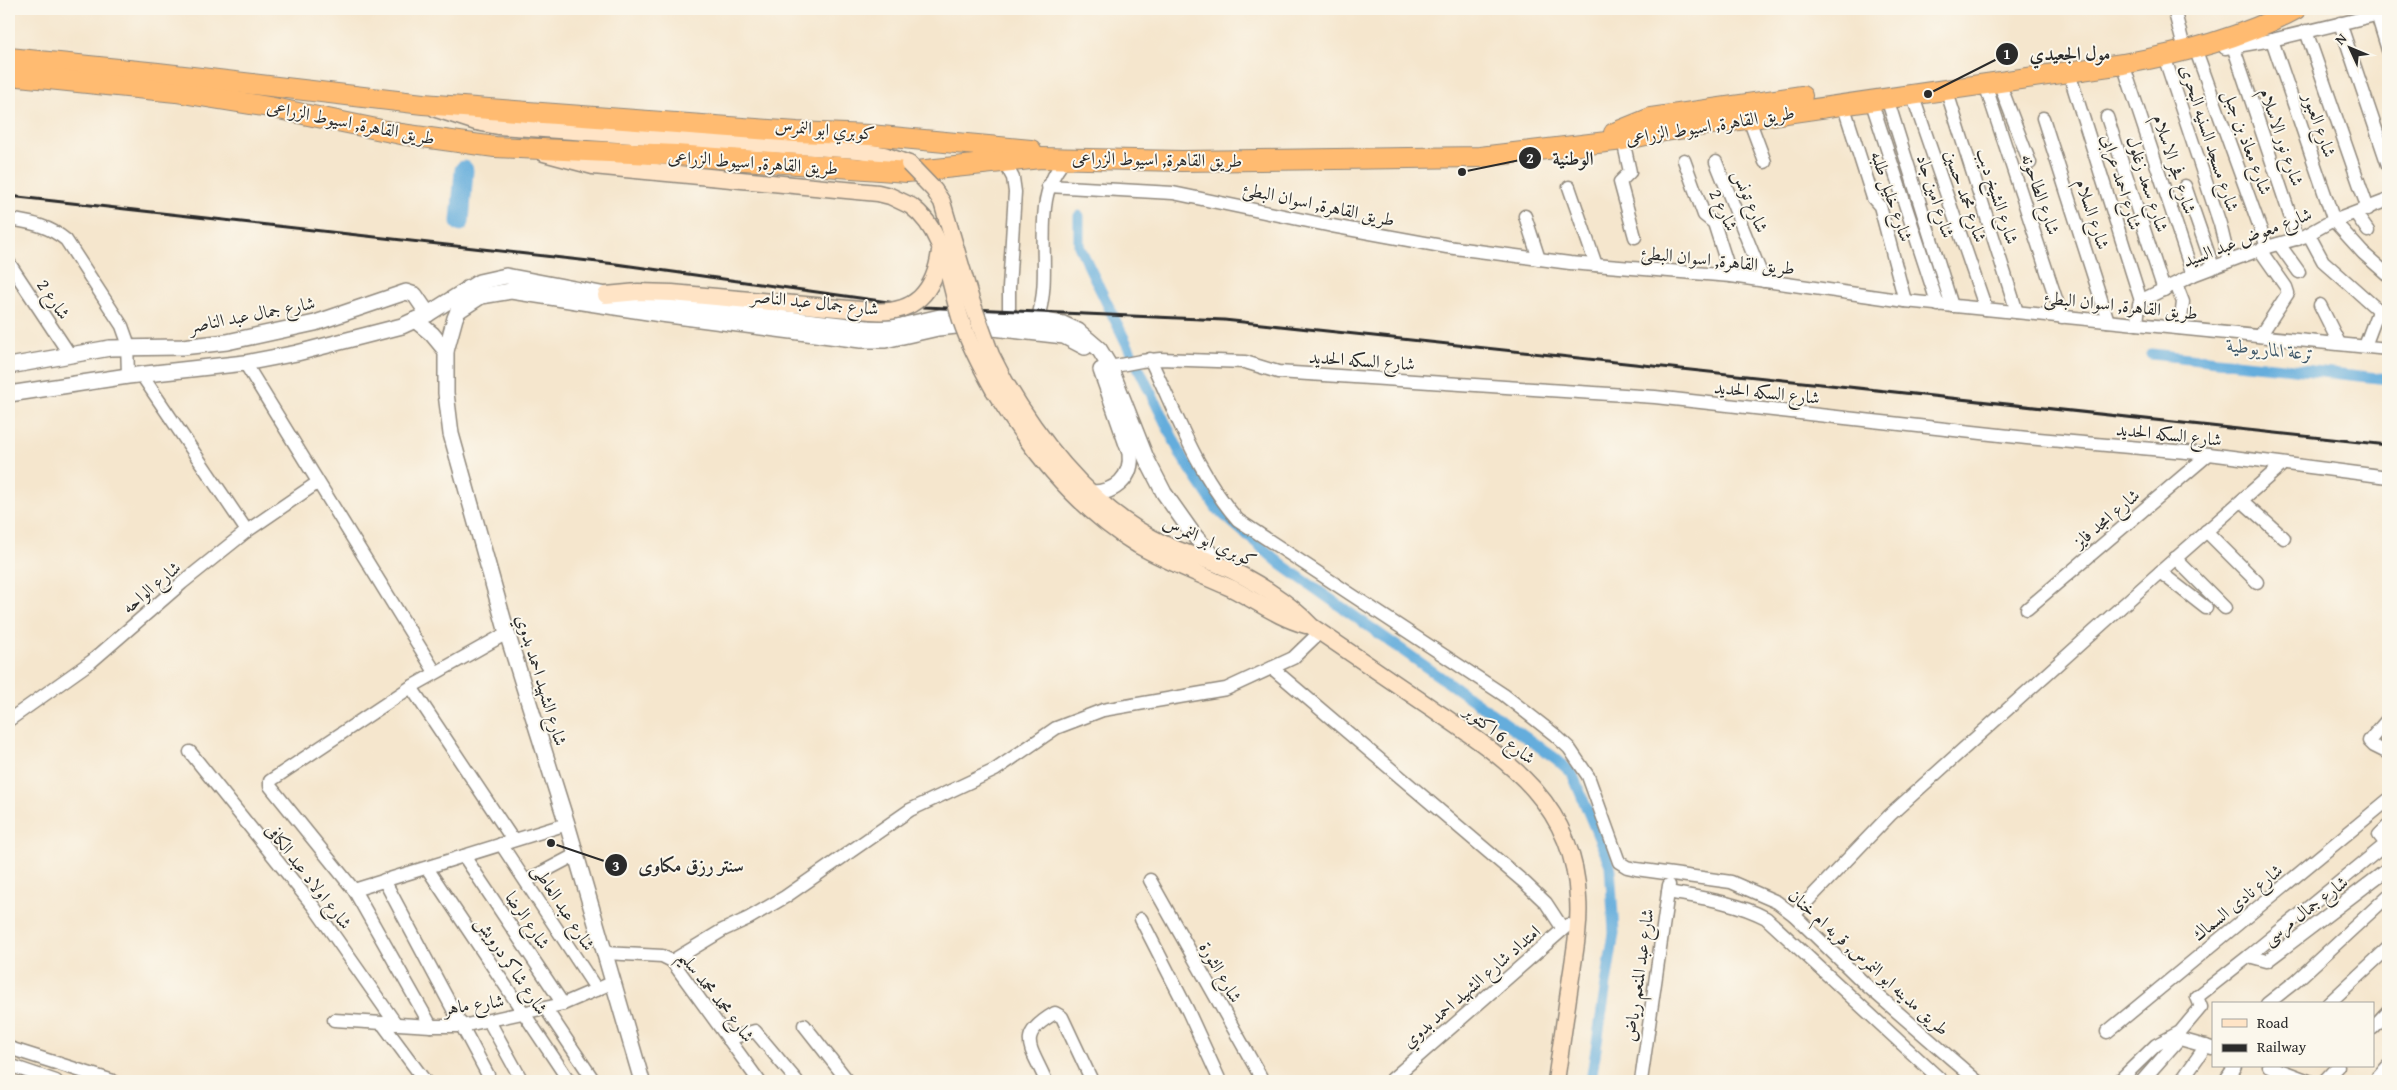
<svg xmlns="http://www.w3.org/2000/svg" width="2397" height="1090" font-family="'Gentium Book Plus',Amiri,serif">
	<rect width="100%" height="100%" fill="#fbf7ec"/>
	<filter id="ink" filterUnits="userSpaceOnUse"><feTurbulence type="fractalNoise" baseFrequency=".02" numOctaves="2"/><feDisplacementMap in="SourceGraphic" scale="10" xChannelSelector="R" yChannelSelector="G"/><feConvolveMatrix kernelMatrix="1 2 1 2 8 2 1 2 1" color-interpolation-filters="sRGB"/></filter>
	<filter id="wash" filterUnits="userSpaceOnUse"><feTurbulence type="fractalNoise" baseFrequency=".0096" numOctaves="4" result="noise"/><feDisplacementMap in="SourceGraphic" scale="20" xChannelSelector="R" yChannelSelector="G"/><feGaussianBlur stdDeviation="1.12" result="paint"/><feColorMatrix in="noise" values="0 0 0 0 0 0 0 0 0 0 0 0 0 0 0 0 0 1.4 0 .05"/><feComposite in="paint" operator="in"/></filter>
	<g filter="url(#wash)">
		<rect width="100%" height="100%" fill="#f5e6cd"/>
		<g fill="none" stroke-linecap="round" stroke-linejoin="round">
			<g stroke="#65addc" stroke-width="11">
				<path d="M1079,216V246L1181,455L1217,509L1282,565L1555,758L1572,773L1610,865L1614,933L1591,1081"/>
				<path d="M2151,354L2388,379"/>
			</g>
			<path stroke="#65addc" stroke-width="19" d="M460,222L464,170"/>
		</g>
	</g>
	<g filter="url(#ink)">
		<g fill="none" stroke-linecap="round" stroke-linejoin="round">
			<defs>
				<g id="minor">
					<path d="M2174,9L2182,40"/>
					<path d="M2377,14L2388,50"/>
					<path d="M2340,23L2388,165"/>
					<path d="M2306,31L2368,209"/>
					<path d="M2272,40L2334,221L2363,253L2388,275"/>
					<path d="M2233,46L2298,239"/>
					<path d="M2195,48L2267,247"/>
					<path d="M2225,48L2272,40L2388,12"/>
					<path d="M2164,56L2220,224L2229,261"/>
					<path d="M2123,64L2193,275"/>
					<path d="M2069,73L2141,301"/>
					<path d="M1999,82L2030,163"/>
					<path d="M1985,84L2062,317"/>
					<path d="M1946,89L2017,312"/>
					<path d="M1912,94L1986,309"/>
					<path d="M1887,98L1952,306"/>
					<path d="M1871,100L1938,305"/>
					<path d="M1843,104L1873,198L1880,206L1905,301"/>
					<path d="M2107,117L2164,290"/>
					<path d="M2043,118L2108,321"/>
					<path d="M1749,119L1765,162"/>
					<path d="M1623,140L1630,172L1620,182L1635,237"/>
					<path d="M1684,160L1704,215L1714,223L1731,276"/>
					<path d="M1716,162L1764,281"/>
					<path d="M1005,163L1013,178L1015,192L1009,288V319"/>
					<path d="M1048,186L1173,193L1332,226L1447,247L1570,263L1731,276L1905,301L2388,349"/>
					<path d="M2185,186L2213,267"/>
					<path d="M1569,187L1596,265"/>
					<path d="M2356,214L2368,231"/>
					<path d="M1525,216L1539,259"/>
					<path d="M9,219C31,223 48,225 66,240L122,326L127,340L128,376"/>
					<path d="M2309,235L2323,261L2377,309V314L2365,346"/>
					<path d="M2279,244L2299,272"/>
					<path d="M2260,250L2286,287L2288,293L2260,336"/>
					<path d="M9,263L70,355"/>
					<path d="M2176,284L2183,302L2180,328"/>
					<path d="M2320,305L2339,343"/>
					<path d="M1037,320C1056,268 1025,198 1068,157"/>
					<path d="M2137,324L2139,304L2142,300L2193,275L2267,247L2303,237L2328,223L2388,200"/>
					<path d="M1150,359C1176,413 1198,475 1238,520L1504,695L1555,735L1569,748L1588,776L1619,862L1627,867L1636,869L1731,882L1777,902L1794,915L1865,984L1977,1081"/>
					<path d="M245,363L435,672"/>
					<path d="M1110,367L1141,361L1160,359L1245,362L1278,372L1655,397L2027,438L2209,454L2388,477"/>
					<path d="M141,374L247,531"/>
					<path d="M2242,501L2284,538"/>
					<path d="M2206,531L2257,582"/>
					<path d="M2175,558L2225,608"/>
					<path d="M2160,572L2206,608"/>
					<path d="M2027,609L2209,454"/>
					<path d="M1272,668L1525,883L1546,903L1563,929"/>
					<path d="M411,687L513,840"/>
					<path d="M2388,719L2369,741L2374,746L2388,753"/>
					<path d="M9,720L92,661L182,583L247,531L317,483"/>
					<path d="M190,752L314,907L396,1024"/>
					<path d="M501,844L597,990"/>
					<path d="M464,856L563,1004"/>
					<path d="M427,868L569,1081"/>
					<path d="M384,880L488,1075V1081"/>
					<path d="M1150,880L1263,1081"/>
					<path d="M526,881L575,855"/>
					<path d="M354,890L567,824"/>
					<path d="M1668,892C1702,898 1736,902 1766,918L1942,1081"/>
					<path d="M1794,915L1890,815L2160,572L2283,464"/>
					<path d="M1141,919L1188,1011L1220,1081"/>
					<path d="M605,953L662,956L672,961L759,1081"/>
					<path d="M2249,956L2386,844L2379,835L2388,826"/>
					<path d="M672,961L723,930L749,918L785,897L910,810L995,770L1056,728L1103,710L1226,689L1293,658L1320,632"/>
					<path d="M2267,1004L2296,981L2388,896"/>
					<path d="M2328,1004L2388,948"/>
					<path d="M546,1009L594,1081"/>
					<path d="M334,1020L431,1026H462L563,1004L614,982"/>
					<path d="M489,1021L522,1081"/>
					<path d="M382,1023L425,1081"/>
					<path d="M804,1025L848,1081"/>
					<path d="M431,1026L354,890L270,786V781L411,687L507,633"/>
					<path d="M2373,1028L2388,1012"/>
					<path d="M2107,1032L2388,800"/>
					<path d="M2173,1037L2212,1048"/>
					<path d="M728,1039L755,1031L797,1081"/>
					<path d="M9,1048L113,1081"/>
					<path d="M9,1065L56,1081"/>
					<path d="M2269,1066L2309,1081"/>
					<path d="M1046,1081C1031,1046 1015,1036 1055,1013L1062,1017L1092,1081"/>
					<path d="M1390,1081L1568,925"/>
					<path d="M1641,1081L1669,885"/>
					<path d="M2119,1081L2156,1045L2180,1032L2201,1007L2197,997L2249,956L2267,961L2388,869"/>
					<path d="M2142,1081L2179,1039"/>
					<path d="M2181,1081L2206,1046"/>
					<path d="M2225,1081L2235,1066"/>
					<path d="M2324,1081L2338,1066"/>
					<path d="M2375,1081L2388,1066"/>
				</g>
				<g id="tertiary">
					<path d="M468,288L455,318L446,351V393L451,434L507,633L567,824L642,1081"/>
					<path d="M458,311L481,296L511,291L661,314L861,340H885L938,328L965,325L1064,336L1085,347"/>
					<path d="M415,320L432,334L446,351"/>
					<path d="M9,366L110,348L182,347L227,342L315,323L406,292L415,295L428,314"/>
					<path d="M9,394L128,376L245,363L297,353L402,326L428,314L479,282L506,276L606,295L692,308L867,328H892L940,317L1037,320L1063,324L1078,331L1099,349L1110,367L1146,458L1164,493L1193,534L1221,566"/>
					<path d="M1092,493C1115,493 1133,477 1130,453L1101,370"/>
				</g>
				<g id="secondary">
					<path d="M436,109L476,122L498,126L858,150L884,155L909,164"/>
					<path d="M544,153L593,166L878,193L890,196L911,206"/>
					<path d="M606,295L638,292L672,293L871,311"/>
					<path d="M1005,382C1043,446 1096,513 1166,545C1183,553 1202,558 1220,565C1252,579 1288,601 1311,626C1350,653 1390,680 1430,707C1501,756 1574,800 1578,898C1580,924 1575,951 1571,977C1566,1011 1561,1046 1556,1081"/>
					<path d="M994,390C1030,449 1078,509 1138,545C1168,562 1200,574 1231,588C1257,601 1279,618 1306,625"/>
				</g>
				<g id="trunk">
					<path d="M9,58L158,73L423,104L797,132L870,135L1031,150"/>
					<path d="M9,75L176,92L269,107L401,134L495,147L676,155L907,172L1041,158L1182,161L1480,157L1623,140L1664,131L2123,64C2183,53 2242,38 2296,9"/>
					<path d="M1614,133L1651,118L1802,96"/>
				</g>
			</defs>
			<use href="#minor" stroke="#90887c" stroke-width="15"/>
			<use href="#tertiary" stroke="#90887c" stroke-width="18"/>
			<use href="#secondary" stroke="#90887c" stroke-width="19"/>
			<use href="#trunk" stroke="#90887c" stroke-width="22"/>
			<use href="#minor" stroke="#fff" stroke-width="12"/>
			<use href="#tertiary" stroke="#fff" stroke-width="15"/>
			<use href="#secondary" stroke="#ffe4c6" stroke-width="16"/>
			<use href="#trunk" stroke="#ffbb71" stroke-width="20"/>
			<path stroke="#2b2b2b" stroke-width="3" d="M9,196L616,264L924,307L1224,320L2388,445"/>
			<defs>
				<g id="secondary-bridge">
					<path d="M909,164L934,190L942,202L971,300L991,355L1005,382"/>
					<path d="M911,206C946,232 948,281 961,320C969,344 981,367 994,390"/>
					<path d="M871,311C914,315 935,292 940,251"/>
				</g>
			</defs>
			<use href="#secondary-bridge" stroke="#90887c" stroke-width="19" stroke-linecap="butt"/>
			<use href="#secondary-bridge" stroke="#ffe4c6" stroke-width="16"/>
		</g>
	</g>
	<g text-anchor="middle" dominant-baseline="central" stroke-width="4" stroke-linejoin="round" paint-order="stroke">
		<g font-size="18" fill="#2b2b2b" stroke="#fbf7ec">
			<text transform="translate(351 122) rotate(11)">طريق القاهرة, اسيوط الزراعى</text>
			<text transform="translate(1710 125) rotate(-9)">طريق القاهرة, اسيوط الزراعى</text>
			<text transform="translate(2320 125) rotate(71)">شارع العبور</text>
			<text transform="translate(825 129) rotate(5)">كوبري ابو النمرس</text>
			<text transform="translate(2282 137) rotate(71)">شارع نور الاسلام</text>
			<text transform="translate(2210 138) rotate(72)">شارع مسجد السنيه البحرى</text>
			<text transform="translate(2248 142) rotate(70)">شارع معاذ بن جبل</text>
			<text transform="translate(1157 159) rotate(1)">طريق القاهرة, اسيوط الزراعى</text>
			<text transform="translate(753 162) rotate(4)">طريق القاهرة, اسيوط الزراعى</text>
			<text transform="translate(2175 164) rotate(72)">شارع فجر الاسلام</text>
			<text transform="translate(2122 182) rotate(73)">شارع احمد عرابى</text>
			<text transform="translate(2148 184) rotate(72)">شارع سعد زغلول</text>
			<text transform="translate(2041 194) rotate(71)">شارع الطاحونه</text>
			<text transform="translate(1892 196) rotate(71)">شارع خليل طلبه</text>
			<text transform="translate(1936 196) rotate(72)">شارع امين جاد</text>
			<text transform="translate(1966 196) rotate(71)">شارع محمد حسين</text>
			<text transform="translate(1998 196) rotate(72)">شارع الشيخ ديب</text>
			<text transform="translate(1751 201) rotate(68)">شارع تونس</text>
			<text transform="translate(1319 204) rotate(12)">طريق القاهرة, اسوان البطئ</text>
			<text transform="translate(1724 210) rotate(65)">شارع 2</text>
			<text transform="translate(2093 214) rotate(72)">شارع السلام</text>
			<text transform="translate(2247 237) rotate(-21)">شارع معوض عبد السيد</text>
			<text transform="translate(1718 260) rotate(6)">طريق القاهرة, اسوان البطئ</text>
			<text transform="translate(54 299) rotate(56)">شارع 2</text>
			<text transform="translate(815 302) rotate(6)">شارع جمال عبد الناصر</text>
			<text transform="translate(2121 305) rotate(6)">طريق القاهرة, اسوان البطئ</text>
			<text transform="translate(252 314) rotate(-11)">شارع جمال عبد الناصر</text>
			<text transform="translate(1362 360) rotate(4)">شارع السكه الحديد</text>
			<text transform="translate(1767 392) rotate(6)">شارع السكه الحديد</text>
			<text transform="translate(2169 434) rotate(6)">شارع السكه الحديد</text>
			<text transform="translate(2106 518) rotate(-40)">شارع امجد فايز</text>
			<text transform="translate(1210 541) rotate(24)">كوبري ابو النمرس</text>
			<text transform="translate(151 587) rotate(-40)">شارع الواحه</text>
			<text transform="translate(542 680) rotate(73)">شارع الشهيد احمد بدوي</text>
			<text transform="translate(1500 734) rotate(38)">شارع 6 اكتوبر</text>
			<text transform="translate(309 876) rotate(52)">شارع اولاد عبد الكافى</text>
			<text transform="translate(2237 902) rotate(-39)">شارع نادى السماك</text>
			<text transform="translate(564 907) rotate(57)">شارع عبد العاطى</text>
			<text transform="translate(2305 910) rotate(-37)">شارع جمال مرسى</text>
			<text transform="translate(528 920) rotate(56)">شارع الرضا</text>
			<text transform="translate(1869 962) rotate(42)">طريق مدينه ابو النمرس, قريه ام خنان</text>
			<text transform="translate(512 965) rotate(56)">شارع شاكر درويش</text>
			<text transform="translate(1221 972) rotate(60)">شارع الثورة</text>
			<text transform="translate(1638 975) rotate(-82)">شارع عبد المنعم رياض</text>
			<text transform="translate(1471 986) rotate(-41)">امتداد شارع الشهيد احمد بدوي</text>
			<text transform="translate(717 996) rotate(52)">شارع محمد محمد سليم</text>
			<text transform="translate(474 1004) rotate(-8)">شارع ماهر</text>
		</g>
		<g font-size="19" font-style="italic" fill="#3f5869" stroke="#fbf7ec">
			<text transform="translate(2271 349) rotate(6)">ترعة الماريوطية</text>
		</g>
	</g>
	<path fill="none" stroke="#2b2b2b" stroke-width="2" d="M1928 94L2007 54M1462 172L1530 158M551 843L616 865"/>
	<g fill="#2b2b2b" stroke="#fbf7ec" stroke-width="2">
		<circle cx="1928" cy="94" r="5"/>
		<circle cx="1462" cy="172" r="5"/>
		<circle cx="551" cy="843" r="5"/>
		<circle cx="2007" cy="54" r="12"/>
		<circle cx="1530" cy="158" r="12"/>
		<circle cx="616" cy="865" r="12"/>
	</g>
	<g font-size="15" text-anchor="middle" font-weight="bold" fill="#fff">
		<text x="2007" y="59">1</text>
		<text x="1530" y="163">2</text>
		<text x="616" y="871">3</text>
	</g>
	<g font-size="19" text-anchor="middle" font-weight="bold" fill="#2b2b2b" stroke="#fbf7ec" stroke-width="4" stroke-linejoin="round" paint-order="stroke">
		<text x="2070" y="60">مول الجعيدي</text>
		<text x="1573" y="165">الوطنية</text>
		<text x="691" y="872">سنتر رزق مكاوى</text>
	</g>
	<rect width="2397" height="1090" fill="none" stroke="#fbf7ec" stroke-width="30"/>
	<rect x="2212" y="1002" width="162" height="65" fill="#fbf7ec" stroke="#a8a59f"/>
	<rect x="2222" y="1019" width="25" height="8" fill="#ffe4c6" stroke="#a8a59f"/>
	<text x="2257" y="1028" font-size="15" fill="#2b2b2b">Road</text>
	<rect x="2222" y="1044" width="25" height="8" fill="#2b2b2b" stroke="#a8a59f"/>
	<text x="2257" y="1052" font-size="15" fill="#2b2b2b">Railway</text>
	<g transform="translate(2350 48) rotate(314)" stroke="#fbf7ec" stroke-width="4" paint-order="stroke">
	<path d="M0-4L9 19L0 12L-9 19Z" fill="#2b2b2b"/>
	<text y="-8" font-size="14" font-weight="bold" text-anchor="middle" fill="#2b2b2b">N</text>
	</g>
</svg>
